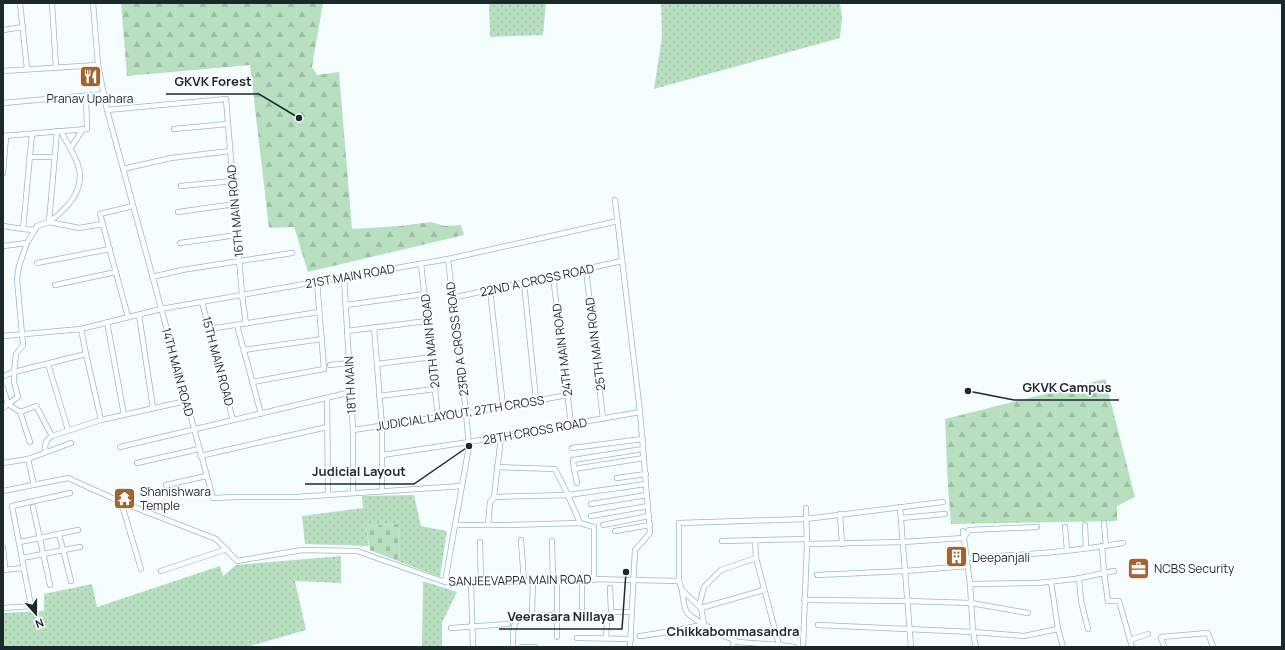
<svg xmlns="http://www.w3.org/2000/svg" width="1285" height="650" font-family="Manrope,sans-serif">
	<defs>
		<pattern id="grass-dots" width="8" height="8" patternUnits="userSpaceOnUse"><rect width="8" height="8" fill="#b7dfc0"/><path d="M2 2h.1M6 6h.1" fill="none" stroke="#9dbfa5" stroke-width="1.8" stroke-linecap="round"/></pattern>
		<pattern id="forest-firs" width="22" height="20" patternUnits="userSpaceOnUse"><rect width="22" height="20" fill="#b7dfc0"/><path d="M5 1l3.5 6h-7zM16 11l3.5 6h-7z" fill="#9dbfa5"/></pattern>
		<pattern id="cemetery-stones" width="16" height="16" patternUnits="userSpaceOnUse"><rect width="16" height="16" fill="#b7dfc0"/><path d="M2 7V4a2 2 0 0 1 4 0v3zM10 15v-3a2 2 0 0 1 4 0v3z" fill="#9dbfa5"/></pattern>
	</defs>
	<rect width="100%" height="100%" fill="#f5fdff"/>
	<g fill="url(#grass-dots)">
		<path d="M489,3H546L543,35L490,37Z"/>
		<path d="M661,3H840L842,17L840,38L654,89L662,37Z"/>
		<path d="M414,495L421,526L447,531L440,577L400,562L398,524L366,526L369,546L305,544L302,516L363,508L362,496Z"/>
		<path d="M341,556V583L295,581L306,630L247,647H3V613L44,611V594L92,584L97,607L220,566L223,576L236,565Z"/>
		<path d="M423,581L457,592L442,623V647H422Z"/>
	</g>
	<g fill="url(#forest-firs)">
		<path d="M121,3H323L312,67L317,75L339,72L352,229L400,226L431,222L445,226L461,225L464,235L308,272L294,227L269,228L250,65L127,76Z"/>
		<path d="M1105,379L1135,497L1117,506V521L951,524L948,487L945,419Z"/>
	</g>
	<path fill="url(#cemetery-stones)" d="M398,524L400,562L370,550L366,526Z"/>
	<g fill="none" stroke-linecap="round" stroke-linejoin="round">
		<defs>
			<g id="minor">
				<path d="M20,3L27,69"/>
				<path d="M52,3L56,68"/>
				<path d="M93,3L98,65L107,110L213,498L237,497H297L462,486"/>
				<path d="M3,30L23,27"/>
				<path d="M3,71L98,65"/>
				<path d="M3,103L104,94"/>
				<path d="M107,110L226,99L242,295L246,324"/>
				<path d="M174,129L228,124"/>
				<path d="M32,134L23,229L35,230"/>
				<path d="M3,136L87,129L86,96"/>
				<path d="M70,149L83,129"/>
				<path d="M29,157H55"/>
				<path d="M123,169L171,158L230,151"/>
				<path d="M3,173L6,136"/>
				<path d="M181,186L233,181"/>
				<path d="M615,200L640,412L650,533L635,550L630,647"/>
				<path d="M178,212L235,204"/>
				<path d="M49,222C67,209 86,189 78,165C74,153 66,142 61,131"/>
				<path d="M49,222L79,228L103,224"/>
				<path d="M3,226L23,229"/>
				<path d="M180,243L237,235"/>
				<path d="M3,246L27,243"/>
				<path d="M37,263L110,249"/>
				<path d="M421,264L438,417"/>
				<path d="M586,269L603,419"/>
				<path d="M553,276L571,424"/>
				<path d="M152,277L182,270L292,253"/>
				<path d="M344,277L353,430V493"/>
				<path d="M524,283L536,400"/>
				<path d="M55,285L116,272"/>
				<path d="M490,290L503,406"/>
				<path d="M452,298L622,261"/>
				<path d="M202,302L233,420"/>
				<path d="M346,305L425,294"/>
				<path d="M139,315L153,408"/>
				<path d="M128,317L100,214L133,206"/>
				<path d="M107,322L124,415"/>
				<path d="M237,325L261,414"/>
				<path d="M374,327L382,426V491"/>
				<path d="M81,329L86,354L101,420"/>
				<path d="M209,329L319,312"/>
				<path d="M347,331L427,321"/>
				<path d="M3,336L81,329L161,309L448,259L618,221"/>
				<path d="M244,350L322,339"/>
				<path d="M48,364L68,430"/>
				<path d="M377,364L432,357"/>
				<path d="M330,365L349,363"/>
				<path d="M3,376L14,372L16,354L23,345L17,279L19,266L27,243L37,226L49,222L57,131"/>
				<path d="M252,382L324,369L317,282"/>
				<path d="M3,388L8,404L3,408"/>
				<path d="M379,396L435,389"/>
				<path d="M327,398L328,495"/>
				<path d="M20,412L36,406L52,436L101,420L186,401"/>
				<path d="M353,430L466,413L568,395"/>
				<path d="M30,442L20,412L8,404L18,397L14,382V372L86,354"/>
				<path d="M120,447L351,392"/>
				<path d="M572,448L643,439"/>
				<path d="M46,452C44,445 45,441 52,436"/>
				<path d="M382,455L469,442L640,412"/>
				<path d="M200,456L327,427"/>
				<path d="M28,459L34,485"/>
				<path d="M3,463L28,459L71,443"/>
				<path d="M137,463L199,449"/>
				<path d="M497,467L555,469L568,495L646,484"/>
				<path d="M574,469L573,460L643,449"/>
				<path d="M617,478L646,474"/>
				<path d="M577,483L574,469L644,458"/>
				<path d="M166,485L206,476"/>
				<path d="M3,491L68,478L121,502L216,539L237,561L302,550L357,551L445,582L471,583L588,579L679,581V523L806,519L943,502"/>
				<path d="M494,497L568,495L580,523L594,527V580"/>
				<path d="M494,497L501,437"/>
				<path d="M121,502L141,569"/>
				<path d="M591,504L647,495"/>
				<path d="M33,507L50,585"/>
				<path d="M900,507L911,647"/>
				<path d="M840,514L842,544"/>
				<path d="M591,516L648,506"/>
				<path d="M901,518L945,514"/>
				<path d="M1104,523L1106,546"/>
				<path d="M455,525H507L580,523"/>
				<path d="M488,525L490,502L494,497"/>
				<path d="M603,525L649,516"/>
				<path d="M1085,525L1086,548"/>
				<path d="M1065,527L1067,550"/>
				<path d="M615,531L650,525"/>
				<path d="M963,531L970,584L973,632L976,647"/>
				<path d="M59,534L71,581"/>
				<path d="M521,540L524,581"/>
				<path d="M755,540L756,558"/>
				<path d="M552,541L553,580"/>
				<path d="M722,541L807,539"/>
				<path d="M20,542L78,530"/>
				<path d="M480,542L481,583"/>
				<path d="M807,544L903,542L964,538L969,530L1037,527"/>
				<path d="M1102,546L1104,573L1108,601H1119L1132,647"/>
				<path d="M3,548L5,566"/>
				<path d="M22,558L80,547"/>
				<path d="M967,558C1019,555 1072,552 1123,543"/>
				<path d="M3,570L23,568"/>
				<path d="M161,571L227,549"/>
				<path d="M817,575L905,571L968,566"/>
				<path d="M1079,578L1081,601L1088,629"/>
				<path d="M582,580V608"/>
				<path d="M679,581L682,590L701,608L704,624L716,632L738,642L779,645L794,647"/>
				<path d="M445,582L469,446L466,413L448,259"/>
				<path d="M1051,582L1058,629L1063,647"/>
				<path d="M471,583L473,647"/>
				<path d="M970,584L1038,583L1075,579L1114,571"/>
				<path d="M610,588L611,612H632"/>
				<path d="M682,590C685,612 683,613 704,624"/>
				<path d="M804,600L907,601L971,603L1028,613"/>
				<path d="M699,606L704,587L721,570L756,558L779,645"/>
				<path d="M3,608L31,606L12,506L70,493"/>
				<path d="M701,608L764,590"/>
				<path d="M532,612L533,581"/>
				<path d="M570,618L609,617"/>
				<path d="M818,625L973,632L1024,636L1058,629"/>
				<path d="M451,628L508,624"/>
				<path d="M640,636C662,633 683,630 704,624"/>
				<path d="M557,637V581"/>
				<path d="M577,638L631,639"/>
				<path d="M606,638L607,620L609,615"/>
				<path d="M1130,640L1148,634"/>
				<path d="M513,647C513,640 512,627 516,622C522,616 548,615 556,615"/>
				<path d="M522,647H535"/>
				<path d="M733,647L734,640"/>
				<path d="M803,647L807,544L806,508"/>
				<path d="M1164,647L1161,637L1208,633L1213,647"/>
			</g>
		</defs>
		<use href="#minor" stroke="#97bbc5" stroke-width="6"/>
		<use href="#minor" stroke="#fff" stroke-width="4.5"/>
	</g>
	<defs>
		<symbol id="restaurant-square" viewBox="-11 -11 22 22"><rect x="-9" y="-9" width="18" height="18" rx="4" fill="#a3622e" stroke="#fff"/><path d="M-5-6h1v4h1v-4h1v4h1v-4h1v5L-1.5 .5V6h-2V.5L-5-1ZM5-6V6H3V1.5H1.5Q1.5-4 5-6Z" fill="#fff"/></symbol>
		<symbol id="temple-square" viewBox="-11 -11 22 22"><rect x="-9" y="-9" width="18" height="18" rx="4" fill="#a3622e" stroke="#fff"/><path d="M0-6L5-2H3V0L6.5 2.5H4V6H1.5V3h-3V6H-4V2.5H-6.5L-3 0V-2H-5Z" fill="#fff"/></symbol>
		<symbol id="building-square" viewBox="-11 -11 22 22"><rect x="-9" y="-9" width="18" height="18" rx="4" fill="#a3622e" stroke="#fff"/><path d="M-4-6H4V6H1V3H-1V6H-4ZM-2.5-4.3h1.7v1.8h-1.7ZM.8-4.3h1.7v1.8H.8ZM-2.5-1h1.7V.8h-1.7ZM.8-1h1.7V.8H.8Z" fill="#fff"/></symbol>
		<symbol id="office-square" viewBox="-11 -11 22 22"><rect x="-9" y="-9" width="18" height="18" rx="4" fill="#a3622e" stroke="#fff"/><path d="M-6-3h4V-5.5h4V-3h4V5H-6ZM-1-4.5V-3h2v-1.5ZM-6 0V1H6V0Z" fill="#fff"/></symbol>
	</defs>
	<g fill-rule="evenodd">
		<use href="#restaurant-square" x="78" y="64" width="25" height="25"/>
		<use href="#temple-square" x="112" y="486" width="25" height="25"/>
		<use href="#building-square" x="944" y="544" width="25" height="25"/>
		<use href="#office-square" x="1126" y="556" width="25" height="25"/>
	</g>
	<g text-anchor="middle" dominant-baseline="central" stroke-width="3.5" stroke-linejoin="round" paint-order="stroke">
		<g font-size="12" fill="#1b292d" stroke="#fff" text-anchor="start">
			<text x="90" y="98" text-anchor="middle">Pranav Upahara</text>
			<text x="140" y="491">Shanishwara<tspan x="140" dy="14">Temple</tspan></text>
			<text x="972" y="557">Deepanjali</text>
			<text x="1154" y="568">NCBS Security</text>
		</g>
		<g font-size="12" fill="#1b292d" stroke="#fff">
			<text transform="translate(235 211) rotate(-95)">16TH MAIN ROAD</text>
			<text transform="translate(350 276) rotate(-10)">21ST MAIN ROAD</text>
			<text transform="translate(537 280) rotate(-12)">22ND A CROSS ROAD</text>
			<text transform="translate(457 339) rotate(-97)">23RD A CROSS ROAD</text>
			<text transform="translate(430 341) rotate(-96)">20TH MAIN ROAD</text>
			<text transform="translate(595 344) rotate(-97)">25TH MAIN ROAD</text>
			<text transform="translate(562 350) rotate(-97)">24TH MAIN ROAD</text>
			<text transform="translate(218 361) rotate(75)">15TH MAIN ROAD</text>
			<text transform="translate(178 372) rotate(75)">14TH MAIN ROAD</text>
			<text transform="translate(350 385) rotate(-93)">18TH MAIN</text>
			<text transform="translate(460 413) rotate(-9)">JUDICIAL LAYOUT, 27TH CROSS</text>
			<text transform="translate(535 431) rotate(-10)">28TH CROSS ROAD</text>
			<text transform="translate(520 580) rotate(-1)">SANJEEVAPPA MAIN ROAD</text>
		</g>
		<g font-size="13" font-weight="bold" fill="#1b292d" stroke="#fff">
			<text x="733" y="631">Chikkabommasandra</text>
		</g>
	</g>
	<path fill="none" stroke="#1b292d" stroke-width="1.5" d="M299 118L259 94H166M968 391L1014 400H1119M469 446L414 484H305M626 572L622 629H499"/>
	<g fill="#1b292d" stroke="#fff" stroke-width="1.5">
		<circle cx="299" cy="118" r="4"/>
		<circle cx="968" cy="391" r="4"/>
		<circle cx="469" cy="446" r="4"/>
		<circle cx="626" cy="572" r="4"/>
	</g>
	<g font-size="13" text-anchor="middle" font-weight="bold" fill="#1b292d" stroke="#fff" stroke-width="3.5" stroke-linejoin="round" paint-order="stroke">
		<text x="213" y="86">GKVK Forest</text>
		<text x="1067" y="392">GKVK Campus</text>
		<text x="359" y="476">Judicial Layout</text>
		<text x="561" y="621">Veerasara Nillaya</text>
	</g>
	<rect width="1285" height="650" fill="none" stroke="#1b292d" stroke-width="8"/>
	<g transform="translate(36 614) rotate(159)" stroke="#ffffff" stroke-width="3" paint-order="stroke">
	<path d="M0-3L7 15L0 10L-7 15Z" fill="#1b292d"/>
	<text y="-6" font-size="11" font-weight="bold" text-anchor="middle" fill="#1b292d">N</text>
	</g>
</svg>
